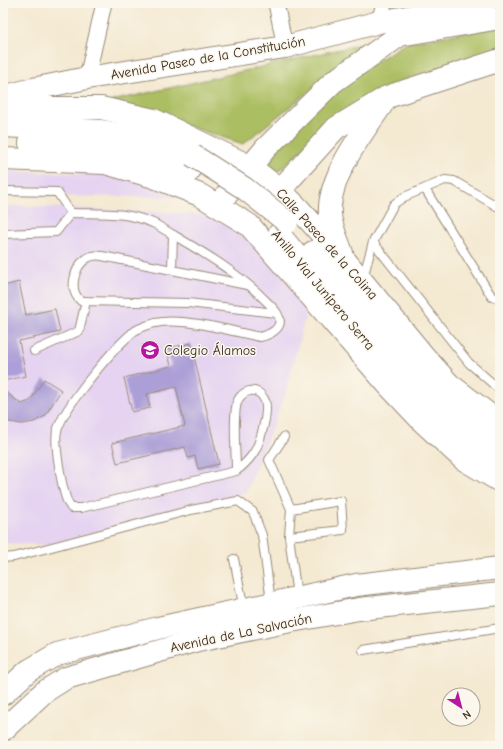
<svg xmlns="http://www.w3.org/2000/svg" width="503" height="749" font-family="'Comic Neue',sans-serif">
	<rect width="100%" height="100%" fill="#fbf7ec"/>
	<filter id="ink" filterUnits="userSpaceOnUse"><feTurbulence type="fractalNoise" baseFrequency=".025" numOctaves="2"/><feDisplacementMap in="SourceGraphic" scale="8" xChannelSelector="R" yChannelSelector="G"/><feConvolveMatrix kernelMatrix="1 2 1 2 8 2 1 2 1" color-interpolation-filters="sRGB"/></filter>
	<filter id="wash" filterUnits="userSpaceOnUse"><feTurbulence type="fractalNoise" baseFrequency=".012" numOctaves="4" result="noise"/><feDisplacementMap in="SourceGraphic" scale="16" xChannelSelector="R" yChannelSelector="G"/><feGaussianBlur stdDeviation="0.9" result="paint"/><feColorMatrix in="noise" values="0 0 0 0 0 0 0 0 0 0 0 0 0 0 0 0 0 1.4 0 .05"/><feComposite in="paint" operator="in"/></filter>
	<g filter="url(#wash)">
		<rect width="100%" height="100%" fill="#f4e9d1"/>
		<g fill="#e5d3f1">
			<path d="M3,171L104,174L125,178L180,197L3,196Z"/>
			<path d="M3,205L212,215L252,242L308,305L285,395L246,492L48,545L3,543Z"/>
		</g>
		<g fill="#acbe62" stroke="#747440">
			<path d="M500,26V56L342,117L270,178L256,166L340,84L406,43Z"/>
			<path d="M371,42L243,144L112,101Z"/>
		</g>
		<g id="blocks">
			<g fill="#ac9fd7">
				<path d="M19,282L26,315L55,309L60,332L19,341L26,376L3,381V286Z"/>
				<path d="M191,343L219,464L198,469L195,456L188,458L185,447L117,463L112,443L185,426L176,387L147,394L150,408L132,412L124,378L171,366L167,349Z"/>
				<path d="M44,379L61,390L45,416L34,422L22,424L10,422L3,419V398L6,392L21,404L30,401Z"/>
			</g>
		</g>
	</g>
	<g filter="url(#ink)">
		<use href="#blocks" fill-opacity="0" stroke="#988a78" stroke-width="1"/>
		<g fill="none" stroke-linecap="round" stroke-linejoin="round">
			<defs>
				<g id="lane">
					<path d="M425,189L492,297L500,299"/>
					<path d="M3,191L57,192L71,213"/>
					<path d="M71,213C102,214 127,211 155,224C193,247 235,269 266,301C270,305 276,310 278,315C285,328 269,335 260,337C230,331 184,317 155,323C148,325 137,328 132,333C111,351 65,405 57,431C54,444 62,490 68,503L71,508H81L236,471C243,466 248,461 253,454C260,444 269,412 265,401C258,384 238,390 236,407C233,427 236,450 236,471"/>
					<path d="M3,234L56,232L71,213"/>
					<path d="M373,242L469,363L500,390"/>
					<path d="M172,270L173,235"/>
					<path d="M363,278L373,242L394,204L404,197L445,180L454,181L500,208"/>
					<path d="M247,285L102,256C96,255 91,255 86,259C74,267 68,291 81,301L188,303L276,313"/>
					<path d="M34,351L79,331L86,301"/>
					<path d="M284,437L269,460L291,509L289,536L343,530L341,501L291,509"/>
					<path d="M289,536L297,596"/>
					<path d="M3,558L14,557L191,510L238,501L253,512L262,535L271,602"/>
					<path d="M234,559L244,609"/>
					<path d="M363,650L500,628"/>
				</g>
				<g id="street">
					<path d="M276,3L285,47"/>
					<path d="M379,22L384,3"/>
					<path d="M87,78L104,3"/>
				</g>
				<g id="secondary">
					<path d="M3,97L33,89L87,78L285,47L379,22L484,3"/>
					<path d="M3,108H101L154,120L249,166L280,190L299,209L343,258L423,355L449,384L500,423"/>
					<path d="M3,159L105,163L154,177L200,195L249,225L390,387L424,423L463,459L500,481"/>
					<path d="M271,200L336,128L387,97L500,60"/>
					<path d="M218,205L266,148L333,82L400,35L500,18"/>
					<path d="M342,253C338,241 331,227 330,215C327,178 363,132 383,103"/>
					<path d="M3,694L28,671L57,654L158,628L356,585L500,568"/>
					<path d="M3,730L44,692L66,678L198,640L291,621L359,609L500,594"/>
				</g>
				<g id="highway">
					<path d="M3,126L101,131L158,140L192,155"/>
					<path d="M30,143L124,148L189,171"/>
					<path d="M279,234L363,337L438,423L475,452L500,466"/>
					<path d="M313,252C371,320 425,395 500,444"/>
				</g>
			</defs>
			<use href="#lane" stroke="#988a78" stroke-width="10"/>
			<use href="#street" stroke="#988a78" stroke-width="17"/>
			<use href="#secondary" stroke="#988a78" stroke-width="24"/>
			<use href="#highway" stroke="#988a78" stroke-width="24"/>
			<use href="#lane" stroke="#fff" stroke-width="8"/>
			<use href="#street" stroke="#fff" stroke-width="15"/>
			<use href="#secondary" stroke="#fff" stroke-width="22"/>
			<use href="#highway" stroke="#fff" stroke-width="22"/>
			<defs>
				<path id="highway-bridge" d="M192,155L244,188L287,222"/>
			</defs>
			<use href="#highway-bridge" stroke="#988a78" stroke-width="24" stroke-linecap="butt"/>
			<use href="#highway-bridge" stroke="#fff" stroke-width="22"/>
		</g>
	</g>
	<defs>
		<symbol id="school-disc" viewBox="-11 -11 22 22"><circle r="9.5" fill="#b5179e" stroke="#fbf7ec"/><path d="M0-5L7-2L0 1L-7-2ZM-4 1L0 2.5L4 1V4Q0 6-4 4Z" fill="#fff"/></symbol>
	</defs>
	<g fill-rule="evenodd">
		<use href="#school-disc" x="139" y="339" width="22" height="22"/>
	</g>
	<g text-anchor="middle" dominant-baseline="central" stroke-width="3" stroke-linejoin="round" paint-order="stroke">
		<g font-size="14" fill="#3b2a1e" stroke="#fbf7ec">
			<text transform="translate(208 58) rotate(-10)">Avenida Paseo de la Constitución</text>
			<text transform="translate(327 244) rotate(48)">Calle Paseo de la Colina</text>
			<text transform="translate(323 290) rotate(50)">Anillo Vial Junípero Serra</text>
			<text transform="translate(241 633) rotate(-12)">Avenida de La Salvación</text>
		</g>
		<g font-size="14" fill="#3b2a1e" stroke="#fbf7ec" text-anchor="start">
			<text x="164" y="350">Colegio Álamos</text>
		</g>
	</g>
	<rect width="503" height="749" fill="none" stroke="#fbf7ec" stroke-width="16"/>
	<g transform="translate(461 707) rotate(144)"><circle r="19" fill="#fbf7ec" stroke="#aea59a"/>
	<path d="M0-3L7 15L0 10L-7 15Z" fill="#b5179e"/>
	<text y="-6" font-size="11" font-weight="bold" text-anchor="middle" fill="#3b2a1e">N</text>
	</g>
</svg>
